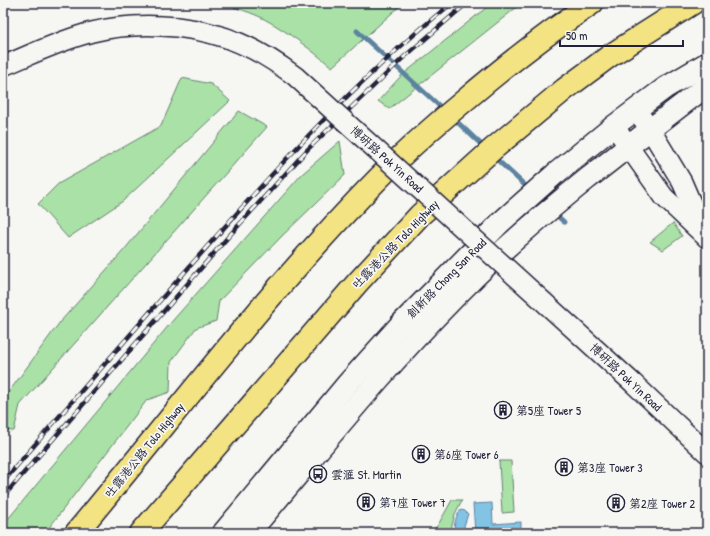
<svg xmlns="http://www.w3.org/2000/svg" width="710" height="536" font-family="'Patrick Hand','LXGW WenKai TC',sans-serif">
	<rect width="100%" height="100%" fill="#f6f6f2"/>
	<filter id="ink" filterUnits="userSpaceOnUse"><feTurbulence type="fractalNoise" baseFrequency=".025" numOctaves="2"/><feDisplacementMap in="SourceGraphic" scale="8" xChannelSelector="R" yChannelSelector="G"/><feConvolveMatrix kernelMatrix="1 2 1 2 8 2 1 2 1" color-interpolation-filters="sRGB"/></filter>
	<g filter="url(#ink)">
		<g fill="#a9e1a6" stroke="#668270">
			<path d="M220,3H398L401,5L332,67C311,50 290,33 266,20C252,12 235,8 220,3Z"/>
			<path d="M492,3H522L389,109L378,101L401,76Z"/>
			<path d="M182,78L211,84L230,101L123,201L68,238L38,204L58,184L161,126Z"/>
			<path d="M239,111L267,127L20,405L14,431L3,430V400L60,322L124,250Z"/>
			<path d="M340,141L345,175L282,236L219,301L216,321L196,328L171,362L170,392L147,400L45,533H3V525L174,319L302,174Z"/>
			<path d="M673,223L682,236L663,250L650,242Z"/>
			<path d="M511,461L514,512L502,513L499,461Z"/>
			<path d="M452,500H462L455,514L450,533H430L438,525Z"/>
		</g>
		<g fill="#83c3e4" stroke="#5c83a0">
			<path d="M492,503L493,524L521,522V533H475L473,504Z"/>
			<path d="M461,510L465,511L468,514L464,526L465,533H454C454,525 455,517 461,510Z"/>
		</g>
		<g fill="none" stroke-linecap="round" stroke-linejoin="round">
			<g stroke="#5c83a0" stroke-width="5">
				<path d="M357,31L445,111"/>
				<path d="M452,117L486,149"/>
				<path d="M493,156L530,190"/>
				<path d="M553,212L564,222"/>
			</g>
			<defs>
				<g id="tertiary">
					<path d="M3,66C32,54 61,40 92,32C120,25 148,24 177,27"/>
					<path d="M636,110L650,129L682,182L702,228"/>
					<path d="M614,126L664,197L707,238"/>
					<path d="M633,383L707,453"/>
				</g>
				<g id="secondary">
					<path d="M223,533L348,383L400,325L500,223L555,174L614,126L665,88L707,63"/>
					<path d="M249,533C320,449 388,363 466,286C504,247 545,213 587,179C627,148 666,116 707,86"/>
				</g>
				<g id="motorway">
					<path d="M76,533C175,415 268,291 376,181C404,152 434,126 464,101C505,66 547,33 592,3"/>
					<path d="M141,533L358,282L420,215L493,149L565,89L611,55L693,3"/>
				</g>
			</defs>
			<use href="#tertiary" stroke="#22223b" stroke-width="22"/>
			<use href="#secondary" stroke="#22223b" stroke-width="24"/>
			<use href="#motorway" stroke="#22223b" stroke-width="25"/>
			<use href="#tertiary" stroke="#f6f6f2" stroke-width="19"/>
			<use href="#secondary" stroke="#f6f6f2" stroke-width="21"/>
			<use href="#motorway" stroke="#f4e382" stroke-width="22"/>
			<defs>
				<g id="rail">
					<path d="M3,482C60,415 118,349 176,282C262,184 349,85 452,3"/>
					<path d="M3,497L228,237L308,149L403,58L467,3"/>
				</g>
			</defs>
			<use href="#rail" stroke="#22223b" stroke-width="4.5"/>
			<use href="#rail" stroke="#f6f6f2" stroke-width="3" stroke-dasharray="9" stroke-linecap="butt"/>
			<defs>
				<path id="tertiary-bridge" d="M177,27C225,33 256,47 295,76L633,383"/>
			</defs>
			<use href="#tertiary-bridge" stroke="#22223b" stroke-width="22" stroke-linecap="butt"/>
			<use href="#tertiary-bridge" stroke="#f6f6f2" stroke-width="19"/>
		</g>
	</g>
	<defs>
		<symbol id="building-ring" viewBox="-11 -11 22 22"><circle r="9.5" fill="#f6f6f2" stroke="#22223b" stroke-width="1.5"/><path d="M-4-6H4V6H1V3H-1V6H-4ZM-2.5-4.3h1.7v1.8h-1.7ZM.8-4.3h1.7v1.8H.8ZM-2.5-1h1.7V.8h-1.7ZM.8-1h1.7V.8H.8Z" fill="#22223b"/></symbol>
		<symbol id="bus-ring" viewBox="-11 -11 22 22"><circle r="9.5" fill="#f6f6f2" stroke="#22223b" stroke-width="1.5"/><path d="M-5-6H5V4H4V6H2V4H-2V6H-4V4H-5ZM-3.5-4V0h7V-4ZM-3.5 1.2v1.5H-2V1.2ZM2 1.2v1.5H3.5V1.2Z" fill="#22223b"/></symbol>
	</defs>
	<g fill-rule="evenodd">
		<use href="#building-ring" x="493" y="400" width="20" height="20"/>
		<use href="#building-ring" x="411" y="444" width="20" height="20"/>
		<use href="#building-ring" x="554" y="457" width="20" height="20"/>
		<use href="#bus-ring" x="308" y="464" width="20" height="20"/>
		<use href="#building-ring" x="356" y="492" width="20" height="20"/>
		<use href="#building-ring" x="606" y="493" width="20" height="20"/>
	</g>
	<g text-anchor="middle" dominant-baseline="central" stroke-width="3.5" stroke-linejoin="round" paint-order="stroke">
		<g font-size="12" fill="#22223b" stroke="#f6f6f2">
			<text transform="translate(387 159) rotate(42)">博研路 Pok Yin Road</text>
			<text transform="translate(395 244) rotate(-46)">吐露港公路 Tolo Highway</text>
			<text transform="translate(446 278) rotate(-45)">創新路 Chong San Road</text>
			<text transform="translate(626 377) rotate(43)">博研路 Pok Yin Road</text>
			<text transform="translate(144 450) rotate(-51)">吐露港公路 Tolo Highway</text>
		</g>
		<g font-size="12" fill="#22223b" stroke="#f6f6f2" text-anchor="start">
			<text x="516" y="410">第5座 Tower 5</text>
			<text x="434" y="454">第6座 Tower 6</text>
			<text x="577" y="467">第3座 Tower 3</text>
			<text x="331" y="474">雲滙 St. Martin</text>
			<text x="379" y="502">第7座 Tower 7</text>
			<text x="629" y="503">第2座 Tower 2</text>
		</g>
	</g>
	<rect width="710" height="536" fill="none" stroke="#f6f6f2" stroke-width="16"/>
	<rect x="8" y="8" width="694" height="520" fill="none" stroke="#22223b" stroke-width="1.5" filter="url(#ink)"/>
	<path d="M560 40v6h123v-6" fill="none" stroke="#22223b" stroke-width="2"/>
	<text x="566" y="40" font-size="12" fill="#22223b" stroke="#f6f6f2" stroke-width="3" paint-order="stroke">50 m</text>
</svg>
